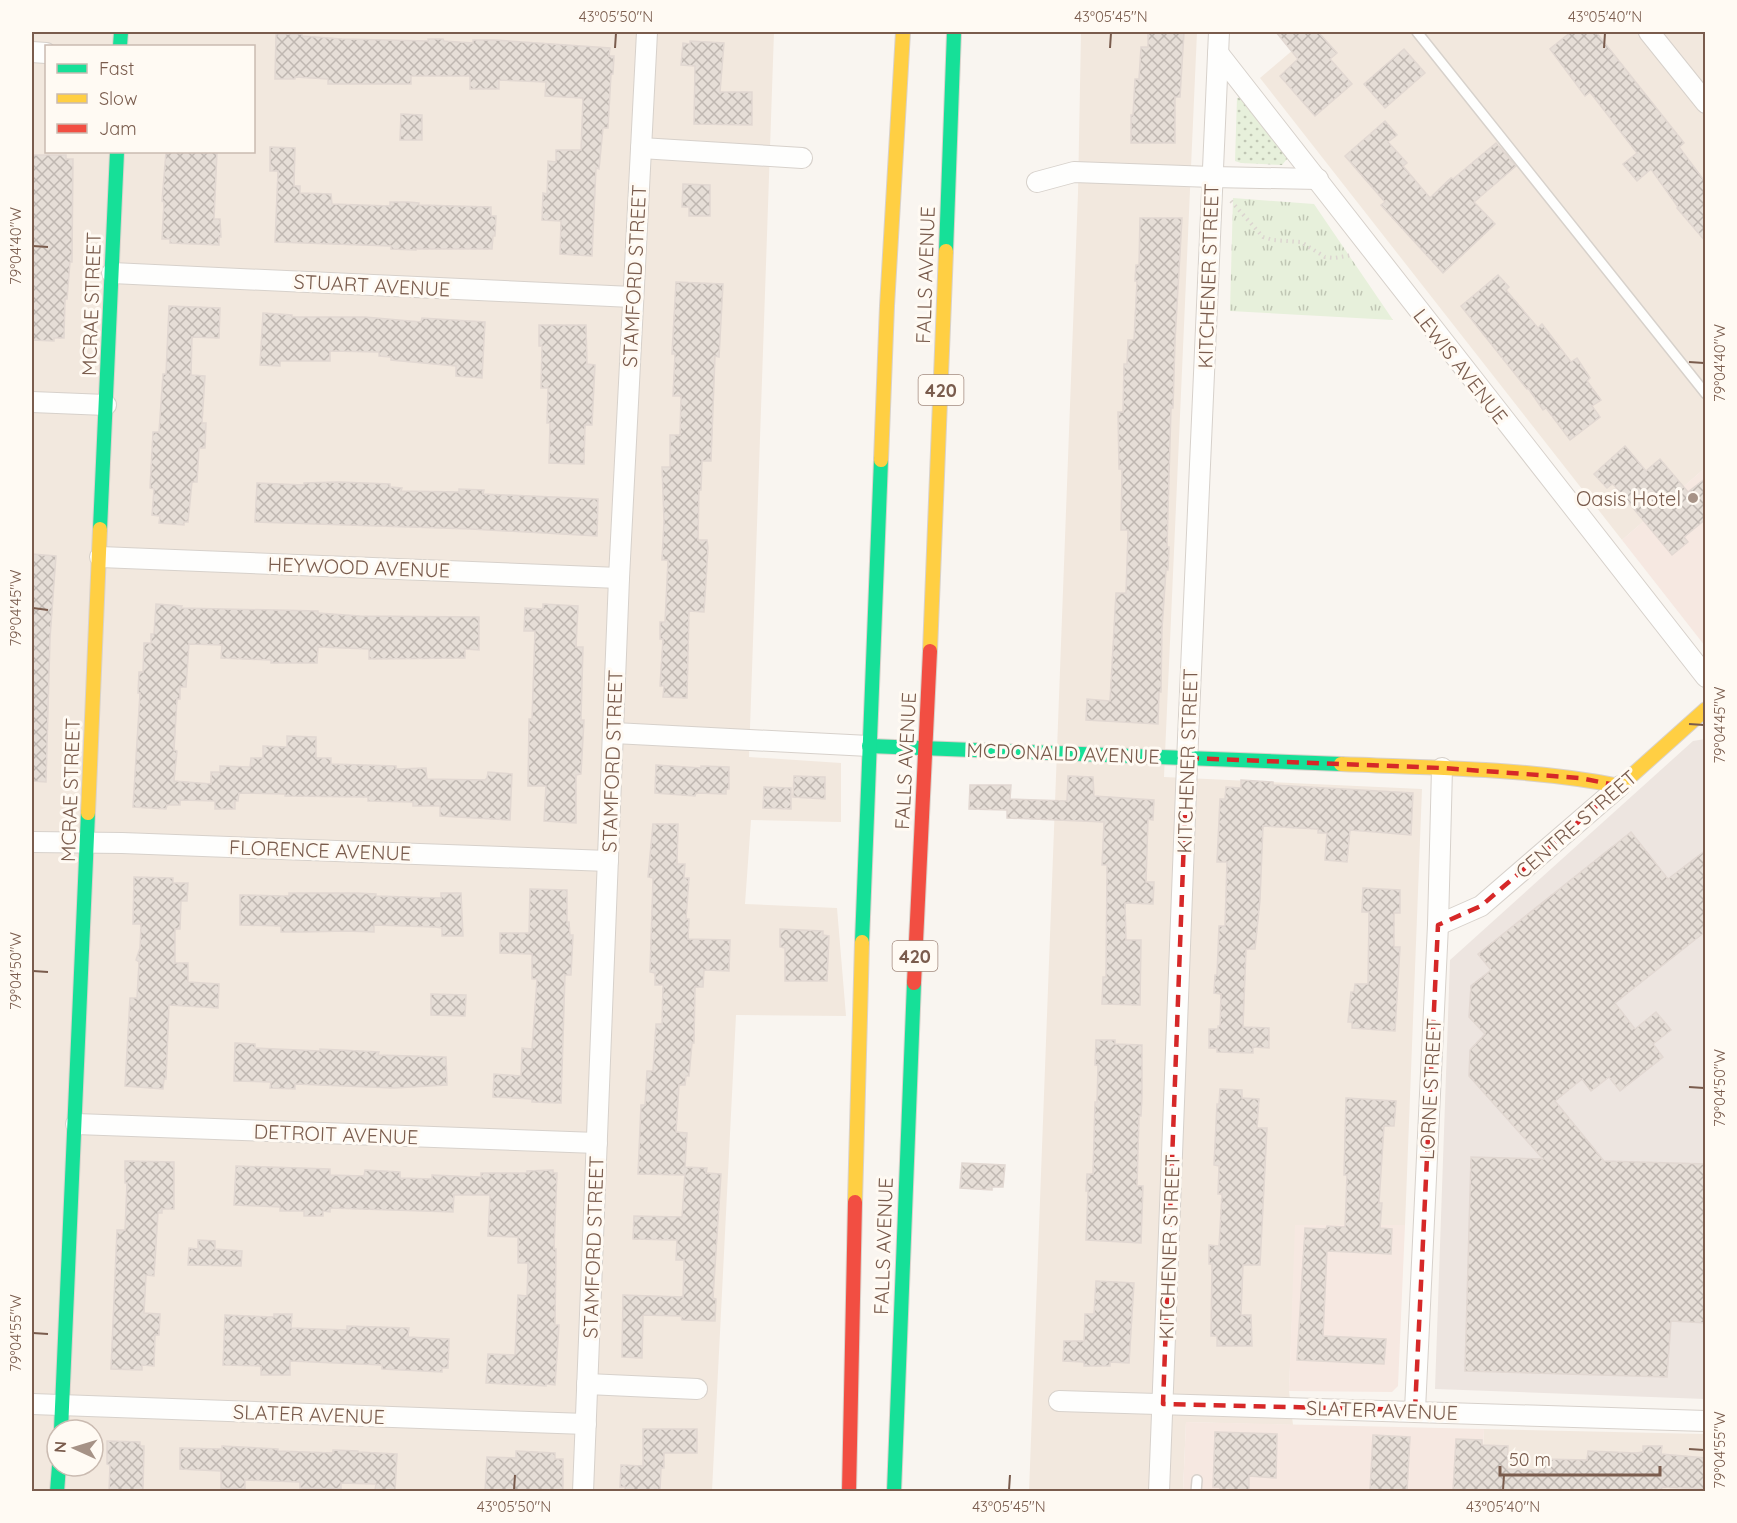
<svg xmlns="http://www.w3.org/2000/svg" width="1737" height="1523" font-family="Quicksand,sans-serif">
	<defs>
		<pattern id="grass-dots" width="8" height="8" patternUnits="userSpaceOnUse" patternTransform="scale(1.5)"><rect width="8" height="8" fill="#e7f0db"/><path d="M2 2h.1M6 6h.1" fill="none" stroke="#c0c6b4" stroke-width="1.8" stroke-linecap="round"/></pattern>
		<pattern id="park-tufts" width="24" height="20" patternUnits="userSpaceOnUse" patternTransform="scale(1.5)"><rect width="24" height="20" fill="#e7f0db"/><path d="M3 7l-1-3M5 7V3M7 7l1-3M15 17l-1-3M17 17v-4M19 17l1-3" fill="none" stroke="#c0c6b4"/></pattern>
		<pattern id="building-cross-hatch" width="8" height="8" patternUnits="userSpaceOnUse" patternTransform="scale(1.5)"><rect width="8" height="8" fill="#e6ded7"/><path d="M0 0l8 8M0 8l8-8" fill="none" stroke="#bfb7b1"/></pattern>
	</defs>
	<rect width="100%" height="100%" fill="#f9f5f0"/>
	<g fill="#f2e8de" fill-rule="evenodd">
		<path d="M32,32H774L749,757L841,763V822L751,820L745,904L837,908L846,1016L736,1015L712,1491H32ZM46,46H254V152H46ZM57,1430H93V1466H57Z"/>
		<path d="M1081,32H1197L1164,777L1422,789L1405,1225H1296L1289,1391L1293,1425L1186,1422L1183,1491L1029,1492L1078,193Z"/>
		<path d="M1314,32H1705V468L1622,540L1260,78Z"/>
		<path d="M1484,1429L1705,1434V1491L1481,1492Z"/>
	</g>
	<g fill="#f6e8e1">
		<path d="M1705,468V646L1622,540Z"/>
		<path d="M1295,1225H1405L1398,1386L1392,1392L1289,1391Z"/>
		<path d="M1186,1422L1484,1429L1481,1491L1183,1492Z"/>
	</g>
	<path fill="#ede5e0" d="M1705,739V1399L1435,1389L1450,960L1693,741Z"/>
	<path fill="url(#grass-dots)" d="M1241,97L1285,152L1287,159L1282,165L1241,163L1235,161L1237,98Z"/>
	<path fill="url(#park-tufts)" d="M1233,198L1314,204L1393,320L1230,311Z"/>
	<g fill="url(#building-cross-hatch)" stroke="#e2d8d2" stroke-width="1.5">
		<path d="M1148,32H1184L1180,97H1175V143H1131V115H1133L1135,79H1139L1141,47H1148Z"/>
		<path d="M1276,32H1318L1337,53L1330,59L1352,84L1315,116L1280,76L1298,59Z"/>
		<path d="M1571,32H1596L1684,143L1679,147L1706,183V242L1677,208L1678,207L1651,169L1637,181L1623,164L1637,153L1590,92L1585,96L1550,49Z"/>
		<path d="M276,34H302V36L342,39L428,41V39H443L444,41L473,43V40H494L610,48L609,56H614L613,74H611L608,128H603L599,169L596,168L592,256L560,254L561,221L542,220L543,193L547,194L548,161L556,162V150H581L583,98L545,96L546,82L499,80V89H470V76H411V84H328V79L295,77V79H275Z"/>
		<path d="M690,41L724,43L720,92H752V125L694,124L695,66L681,65L683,43L690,44Z"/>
		<path d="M1404,49L1425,73L1385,108L1364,84Z"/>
		<path d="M401,114L422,115V140H400Z"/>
		<path d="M1385,121L1397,135L1388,142L1407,163L1403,166L1430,198L1451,178L1453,179L1496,143L1516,166L1474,202L1495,224L1443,273L1381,205L1385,202L1345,156Z"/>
		<path d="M270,147L295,148L294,186H300V193L331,194L332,204L390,206V202H408L419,203V205L491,207V216H496L495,236H493L492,249H416V250L391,249V246L275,242L278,171H270Z"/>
		<path d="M166,152H217L214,219H220L221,237H219V245L170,243V239H162L164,202L162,201Z"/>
		<path d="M32,155H66V159H73L72,262H70L67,299H65L64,338H54V341L32,340Z"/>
		<path d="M683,184L710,185V216H689V207H682Z"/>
		<path d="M1140,218H1182L1175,341L1173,408H1171L1167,547H1169L1168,570H1166L1162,629L1161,692H1159L1158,724L1086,720L1087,699L1110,701L1116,593H1126L1128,530H1121L1122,469H1119L1118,412H1123L1124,364H1127L1128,340H1134L1137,281H1135L1136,265H1139Z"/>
		<path d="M1498,275L1509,287L1506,290L1533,322L1538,328L1542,324L1571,362L1577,358L1590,378L1587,381L1601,400L1592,406L1600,417L1570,440L1546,408L1543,410L1528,388L1527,389L1461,306Z"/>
		<path d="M676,282L723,284L719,357L715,356L711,461H702L701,490H699L698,540H707L708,548L704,612L689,611L687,698L663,697L664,686H660L663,639H660V622H665L668,560H662L664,521L662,467H670V435H680L681,396H673L675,354H672Z"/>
		<path d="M169,306L220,308L219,338L192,337L191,375L205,376L202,423H206L205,448H199L197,482H192L188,522H184V525L159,523L160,516L152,515L154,489L150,488L153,432H159L163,374H166Z"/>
		<path d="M263,313L292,315V317H365L421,322L422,318L485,322L482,378L456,376V366L391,360V357L379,356V352L330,351V361H280V366L260,365Z"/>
		<path d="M539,325H586L587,364L595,365L592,425H585L584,464L549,463L550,423H547L548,388H541L542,346H539Z"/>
		<path d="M1625,446L1646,471L1660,459L1688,492L1706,478V519L1684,537L1688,542L1672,555L1614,485L1612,484L1607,488L1594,474Z"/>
		<path d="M338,482L390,484V487L402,488L401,491L459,492V489L484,490L483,494L598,499L597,536L471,529L255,522L257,483L304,485V483Z"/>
		<path d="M32,554L56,556L50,638L46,782L32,781Z"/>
		<path d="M156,604L182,606L181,608L318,611V613L360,616L479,617V650L465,649V658L369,659V649L318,647L317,663H271V660L221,658L222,645L189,644L186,687H180V699H177L174,750L177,751L174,781L211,784V772H220V766L250,767L251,758H263V746L287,747V736L316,737V758H331V764L396,766V769L426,768L427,779L485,780L487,778L488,772L512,774L510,820L440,816V806H413V802L368,801V797L285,796V794L239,793L238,801H235V809H215V801L180,800V805H167L166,809L133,807L140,693H138L139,672H143L144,643H151V634H154Z"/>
		<path d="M543,604L578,606L576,647H583L581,720H584L581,774L576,775V823L544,821L546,786H528L529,719H532L535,631H524L525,608L543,609Z"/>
		<path d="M656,765L701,768V766L729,767V789H726V794L696,793L695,796L655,793Z"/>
		<path d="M794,776L825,777V799L793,797Z"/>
		<path d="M1068,776L1093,777L1094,796L1154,800L1153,820L1148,819L1146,882H1154L1153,904L1125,903L1126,940H1141L1140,1005L1102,1004L1103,977H1106L1107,865H1102L1104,822L1007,818V810L969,809L970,785H1011L1010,799L1067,801Z"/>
		<path d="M1241,780L1273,782V785L1413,793L1411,835L1350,830L1347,862L1325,860L1327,833H1318V829L1263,826L1260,900L1255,949H1246L1243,1027L1269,1028V1048L1253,1047V1053L1217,1052V1048H1209V1029H1218V1026H1220L1221,994L1214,993L1215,975H1217L1219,926H1225L1227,862H1217L1220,799H1225L1226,787L1241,788Z"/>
		<path d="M764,787L791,788V809L763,808Z"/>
		<path d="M653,824H678L677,864H685L684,878H689L686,919H689L688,939L730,940L729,971L704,970L703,987H695L694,1043H692L689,1076H686L685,1085H679L676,1132L687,1133L685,1167L707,1168L706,1173L721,1174L713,1298L716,1299L715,1321L682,1320L681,1316L643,1315L642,1358L622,1357L623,1295L683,1297L684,1260H676L677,1240L633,1239L634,1216L682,1217L685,1173V1175L638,1174L641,1105H645L647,1071H653L656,1024H662L663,985H655V973L650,972L653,878L648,877Z"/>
		<path d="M1631,832L1668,879L1706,850V931L1615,1003L1635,1029L1656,1012L1671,1030L1653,1044L1663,1057L1620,1091L1609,1077L1591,1091L1582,1079L1555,1101L1604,1161L1706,1164V1323L1671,1321L1667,1377L1465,1371L1471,1157L1543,1159L1469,1076L1470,1050L1485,1034L1469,1017L1471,986L1491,970L1478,954Z"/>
		<path d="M134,877L173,878V883H188L187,901H181L180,929H175V963H188V982L219,984L218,1008L169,1005L166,1079H164L163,1089L125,1086L130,998H137L139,962L136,960L140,948L141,924H133Z"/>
		<path d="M1363,888L1400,890V913H1394V947H1400L1395,1031L1352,1028V1022H1348L1351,992H1354L1355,984H1368L1369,912H1362Z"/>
		<path d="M530,889L567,890V922H569L570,935H573L571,975H565L561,1103L532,1102V1099L493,1097L494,1074L521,1076L522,1048L532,1049L537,979H532V954L500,953V933H529Z"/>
		<path d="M289,893H357L376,894V896L441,898V893H461L463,936H442V928L435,927L374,925V932L346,931L303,932H281V926L240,925V895L284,896H289Z"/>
		<path d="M780,929L823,931V935L829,936L827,981H785V948L780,947Z"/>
		<path d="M431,994L466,995L465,1016L431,1015Z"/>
		<path d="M1096,1040H1115V1044L1142,1045V1097L1141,1116H1139L1137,1186H1143L1141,1243L1086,1240L1088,1191H1086L1087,1174H1093L1095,1102H1097L1098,1065H1095Z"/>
		<path d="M235,1043L255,1044V1048L320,1051V1049L379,1052L378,1055L446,1057L447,1085L394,1088L295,1084V1089L270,1088L271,1082L234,1081Z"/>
		<path d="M1220,1089L1242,1090V1098L1259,1099L1257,1128H1267L1260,1265H1243L1241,1315H1251L1252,1346H1217V1336H1211L1212,1264H1209V1245L1219,1246L1222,1194H1218L1219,1166L1214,1165L1217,1104H1219Z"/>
		<path d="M1346,1098L1396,1101L1394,1126H1384L1379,1203H1382L1380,1228L1392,1229L1391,1254L1327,1251L1323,1336L1386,1339L1384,1364L1297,1360L1305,1228L1326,1229L1327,1226L1345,1227L1347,1175H1344Z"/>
		<path d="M125,1161L174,1162V1209H162V1213H158L154,1276L146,1275L144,1313L160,1314L159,1335H155L154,1366L142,1365V1370L111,1369L117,1230H125L127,1183H125Z"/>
		<path d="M962,1163L1005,1165L1003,1187H992V1190L960,1188Z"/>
		<path d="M236,1166L330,1169V1175L364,1176L365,1170L400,1172V1178L432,1179V1175L481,1177V1173H527V1171L553,1170V1173H557L554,1249H556L555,1325H559L555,1385L546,1384V1386L486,1383L488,1354L515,1355L518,1295L527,1296L528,1263H518V1237L488,1236L490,1195H454L453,1212L330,1208V1212L323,1211V1216H304V1211H280V1207L234,1205Z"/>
		<path d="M198,1240L215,1241V1249L242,1251L241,1266L188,1265L189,1248L198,1249Z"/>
		<path d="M1096,1281L1134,1283L1129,1363L1110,1362V1366H1084V1362L1063,1361L1064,1341H1084L1085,1314H1094Z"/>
		<path d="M274,1314H292L291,1328L347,1330V1326L409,1328L408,1337L449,1339L448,1368H442V1372L382,1369V1365L290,1361V1375H261V1366L223,1365L225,1315L274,1317Z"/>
		<path d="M643,1429H697V1453H664V1468H661L660,1490L655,1489V1491H625V1487H620L621,1465L643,1466Z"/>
		<path d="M1215,1432L1277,1434L1276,1478L1249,1476V1491H1220V1487H1213Z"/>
		<path d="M1373,1435L1410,1437L1407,1491H1370Z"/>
		<path d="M1456,1439L1482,1440V1445L1508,1446L1507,1469L1543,1470V1459L1587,1460L1588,1451L1636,1453L1643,1452V1446H1662L1661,1454L1706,1458V1489L1662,1487L1661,1491H1453Z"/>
		<path d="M107,1441L140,1442V1446H144L143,1491H109L110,1465L107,1464Z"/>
		<path d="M222,1446L278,1449V1451L333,1453V1450L358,1451V1452L397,1454L395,1491L375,1490L376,1484L341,1483V1489L300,1488V1482L245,1480V1489L221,1488V1471L180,1469V1448L222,1449Z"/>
		<path d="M516,1451L555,1453V1459H563V1491H485L487,1457L516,1458Z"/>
	</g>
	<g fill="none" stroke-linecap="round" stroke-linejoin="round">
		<defs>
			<g id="lane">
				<path d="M1417,32L1706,394"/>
				<path d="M1196,1492L1197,1480"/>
			</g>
			<g id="street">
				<path d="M1649,32L1706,103"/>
				<path d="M32,52L46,53"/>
				<path d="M1218,53L1706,677"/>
				<path d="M641,148L802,158"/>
				<path d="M1037,182L1074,172L1212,177L1318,179"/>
				<path d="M112,273L632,297"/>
				<path d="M32,402L106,405"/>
				<path d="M100,557L619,578"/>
				<path d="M614,733L869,746"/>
				<path d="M32,842L122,843L608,861"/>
				<path d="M1438,925L1481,906L1620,786"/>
				<path d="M76,1124L597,1143"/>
				<path d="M587,1384L697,1389"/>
				<path d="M1059,1401L1706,1421"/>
				<path d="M32,1404L586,1424"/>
				<path d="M1415,1410L1438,925L1442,768"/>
				<path d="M583,1492L619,578L647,32"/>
				<path d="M1159,1492L1188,738L1219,32"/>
			</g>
			<g id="fast">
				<path d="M120,46L121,32"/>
				<path d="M946,251L954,32"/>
				<path d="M100,529L117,152"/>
				<path d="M869,746L1341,764"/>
				<path d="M862,942L881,460"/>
				<path d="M61,1430L88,813"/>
				<path d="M57,1492L59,1466"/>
				<path d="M894,1492L914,983"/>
			</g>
			<g id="slow">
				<path d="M881,460L887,306L903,32"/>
				<path d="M930,651L946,251"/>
				<path d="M1341,764C1433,768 1529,768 1620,786L1706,709"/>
				<path d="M88,813L100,529"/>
				<path d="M855,1202L862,942"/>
			</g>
			<g id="jam">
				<path d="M914,983L930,651"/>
				<path d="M849,1492L855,1202"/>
			</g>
		</defs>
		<use href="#lane" stroke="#d7d1cb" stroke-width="12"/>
		<use href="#street" stroke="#d7d1cb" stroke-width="22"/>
		<use href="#fast" stroke="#d9d2cb" stroke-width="16"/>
		<use href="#slow" stroke="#d9d2cb" stroke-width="16"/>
		<use href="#jam" stroke="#d9d2cb" stroke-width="16"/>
		<path stroke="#dcd5d0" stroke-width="4" stroke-dasharray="1.5 4.5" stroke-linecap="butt" d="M1231,201L1263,237L1273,240L1301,242L1325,257L1335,258L1352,255"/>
		<use href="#lane" stroke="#fefefd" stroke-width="9"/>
		<use href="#street" stroke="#fefefd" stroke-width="20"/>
		<use href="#fast" stroke="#16e098" stroke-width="14"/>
		<use href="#slow" stroke="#ffcf43" stroke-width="14"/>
		<use href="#jam" stroke="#f24e42" stroke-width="14"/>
	</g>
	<path fill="none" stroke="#d62828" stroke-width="4.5" stroke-dasharray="12 8" stroke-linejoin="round" d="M1187,758L1442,768L1580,778L1620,786L1481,906L1438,925L1415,1410L1163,1404Z"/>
	<path fill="none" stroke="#7a5c4d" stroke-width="2" d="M615,48L616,33M1110,48L1111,33M1604,48L1605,33M33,246L48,247M1689,362L1704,363M33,608L48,610M1689,724L1704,725M33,971L48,972M1689,1087L1704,1088M33,1333L48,1334M1689,1449L1704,1450M514,1490L515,1475M1009,1490L1010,1475M1503,1490L1504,1475"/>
	<circle fill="#a69286" stroke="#fffaf3" stroke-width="2" cx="1693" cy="498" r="6"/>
	<g text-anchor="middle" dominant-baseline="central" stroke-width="6" stroke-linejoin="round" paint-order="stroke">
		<g fill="#fffaf3" stroke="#a28b7f" stroke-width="1.5">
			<rect x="918.5" y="375" width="45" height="30" rx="4.5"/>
			<rect x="892.5" y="941" width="45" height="30" rx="4.5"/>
		</g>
		<g font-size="18" font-weight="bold" fill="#7a5c4d">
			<text x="941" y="390">420</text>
			<text x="915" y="956">420</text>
		</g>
		<g font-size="20" fill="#7a5c4d" stroke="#fffaf3">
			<text transform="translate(925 275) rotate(-88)">FALLS AVENUE</text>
			<text transform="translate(634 276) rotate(-87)">STAMFORD STREET</text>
			<text transform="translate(1208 276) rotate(-88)">KITCHENER STREET</text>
			<text transform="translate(372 285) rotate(3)">STUART AVENUE</text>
			<text transform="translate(91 304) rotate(-88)">MCRAE STREET</text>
			<text transform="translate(1461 366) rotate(52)">LEWIS AVENUE</text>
			<text transform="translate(359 567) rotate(2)">HEYWOOD AVENUE</text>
			<text transform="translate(1063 753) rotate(2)">MCDONALD AVENUE</text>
			<text transform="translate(612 761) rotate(-88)">STAMFORD STREET</text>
			<text transform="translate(905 761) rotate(-87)">FALLS AVENUE</text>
			<text transform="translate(1187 761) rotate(-88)">KITCHENER STREET</text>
			<text transform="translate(70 790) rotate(-88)">MCRAE STREET</text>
			<text transform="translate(1576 824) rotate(-41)">CENTRE STREET</text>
			<text transform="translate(320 850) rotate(2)">FLORENCE AVENUE</text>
			<text transform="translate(1430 1089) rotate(-87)">LORNE STREET</text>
			<text transform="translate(336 1134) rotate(2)">DETROIT AVENUE</text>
			<text transform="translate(883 1246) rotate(-88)">FALLS AVENUE</text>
			<text transform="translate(593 1247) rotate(-88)">STAMFORD STREET</text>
			<text transform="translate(1169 1247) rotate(-88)">KITCHENER STREET</text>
			<text transform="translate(1382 1410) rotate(2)">SLATER AVENUE</text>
			<text transform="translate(309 1414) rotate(2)">SLATER AVENUE</text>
		</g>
		<g font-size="20" fill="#7a5c4d" stroke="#fffaf3" text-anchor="end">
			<text x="1681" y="498">Oasis Hotel</text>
		</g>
	</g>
	<rect width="1737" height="1523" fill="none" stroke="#fffaf3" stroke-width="66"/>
	<rect x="45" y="45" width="210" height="108" fill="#fffaf3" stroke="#cabbb1" stroke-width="1.5"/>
	<rect x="57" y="64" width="30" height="9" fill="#16e098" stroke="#cabbb1" stroke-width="1.5"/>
	<text x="99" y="75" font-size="18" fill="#7a5c4d">Fast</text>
	<rect x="57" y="94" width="30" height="9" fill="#ffcf43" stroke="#cabbb1" stroke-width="1.5"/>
	<text x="99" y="105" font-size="18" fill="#7a5c4d">Slow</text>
	<rect x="57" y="124" width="30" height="9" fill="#f24e42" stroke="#cabbb1" stroke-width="1.5"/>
	<text x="99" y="135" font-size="18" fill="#7a5c4d">Jam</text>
	<g transform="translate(75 1448) rotate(274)"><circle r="28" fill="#fffaf3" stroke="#cabbb1" stroke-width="1.5"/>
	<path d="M0-4.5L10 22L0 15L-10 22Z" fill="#a69286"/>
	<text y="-9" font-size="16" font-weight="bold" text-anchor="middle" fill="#7a5c4d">N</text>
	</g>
	<path d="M1500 1466v9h160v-9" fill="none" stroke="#7a5c4d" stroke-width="3"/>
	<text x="1509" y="1466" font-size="18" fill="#7a5c4d" stroke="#fffaf3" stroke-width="4.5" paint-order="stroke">50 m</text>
	<rect x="33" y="33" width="1671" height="1457" fill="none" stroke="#7a5c4d" stroke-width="2"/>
	<g font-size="15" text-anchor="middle" fill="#7a5c4d">
		<text x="616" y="22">43°05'50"N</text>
		<text x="1111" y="22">43°05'45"N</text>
		<text x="1605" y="22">43°05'40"N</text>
		<text transform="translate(16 246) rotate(-90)" y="5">79°04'40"W</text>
		<text transform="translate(1720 363) rotate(-90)" y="5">79°04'40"W</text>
		<text transform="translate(16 608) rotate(-90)" y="5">79°04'45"W</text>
		<text transform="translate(1720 725) rotate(-90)" y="5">79°04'45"W</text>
		<text transform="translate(16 971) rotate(-90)" y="5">79°04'50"W</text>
		<text transform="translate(1720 1088) rotate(-90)" y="5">79°04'50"W</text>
		<text transform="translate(16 1333) rotate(-90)" y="5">79°04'55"W</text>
		<text transform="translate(1720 1450) rotate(-90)" y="5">79°04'55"W</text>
		<text x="514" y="1512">43°05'50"N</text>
		<text x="1009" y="1512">43°05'45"N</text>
		<text x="1503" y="1512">43°05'40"N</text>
	</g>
</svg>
